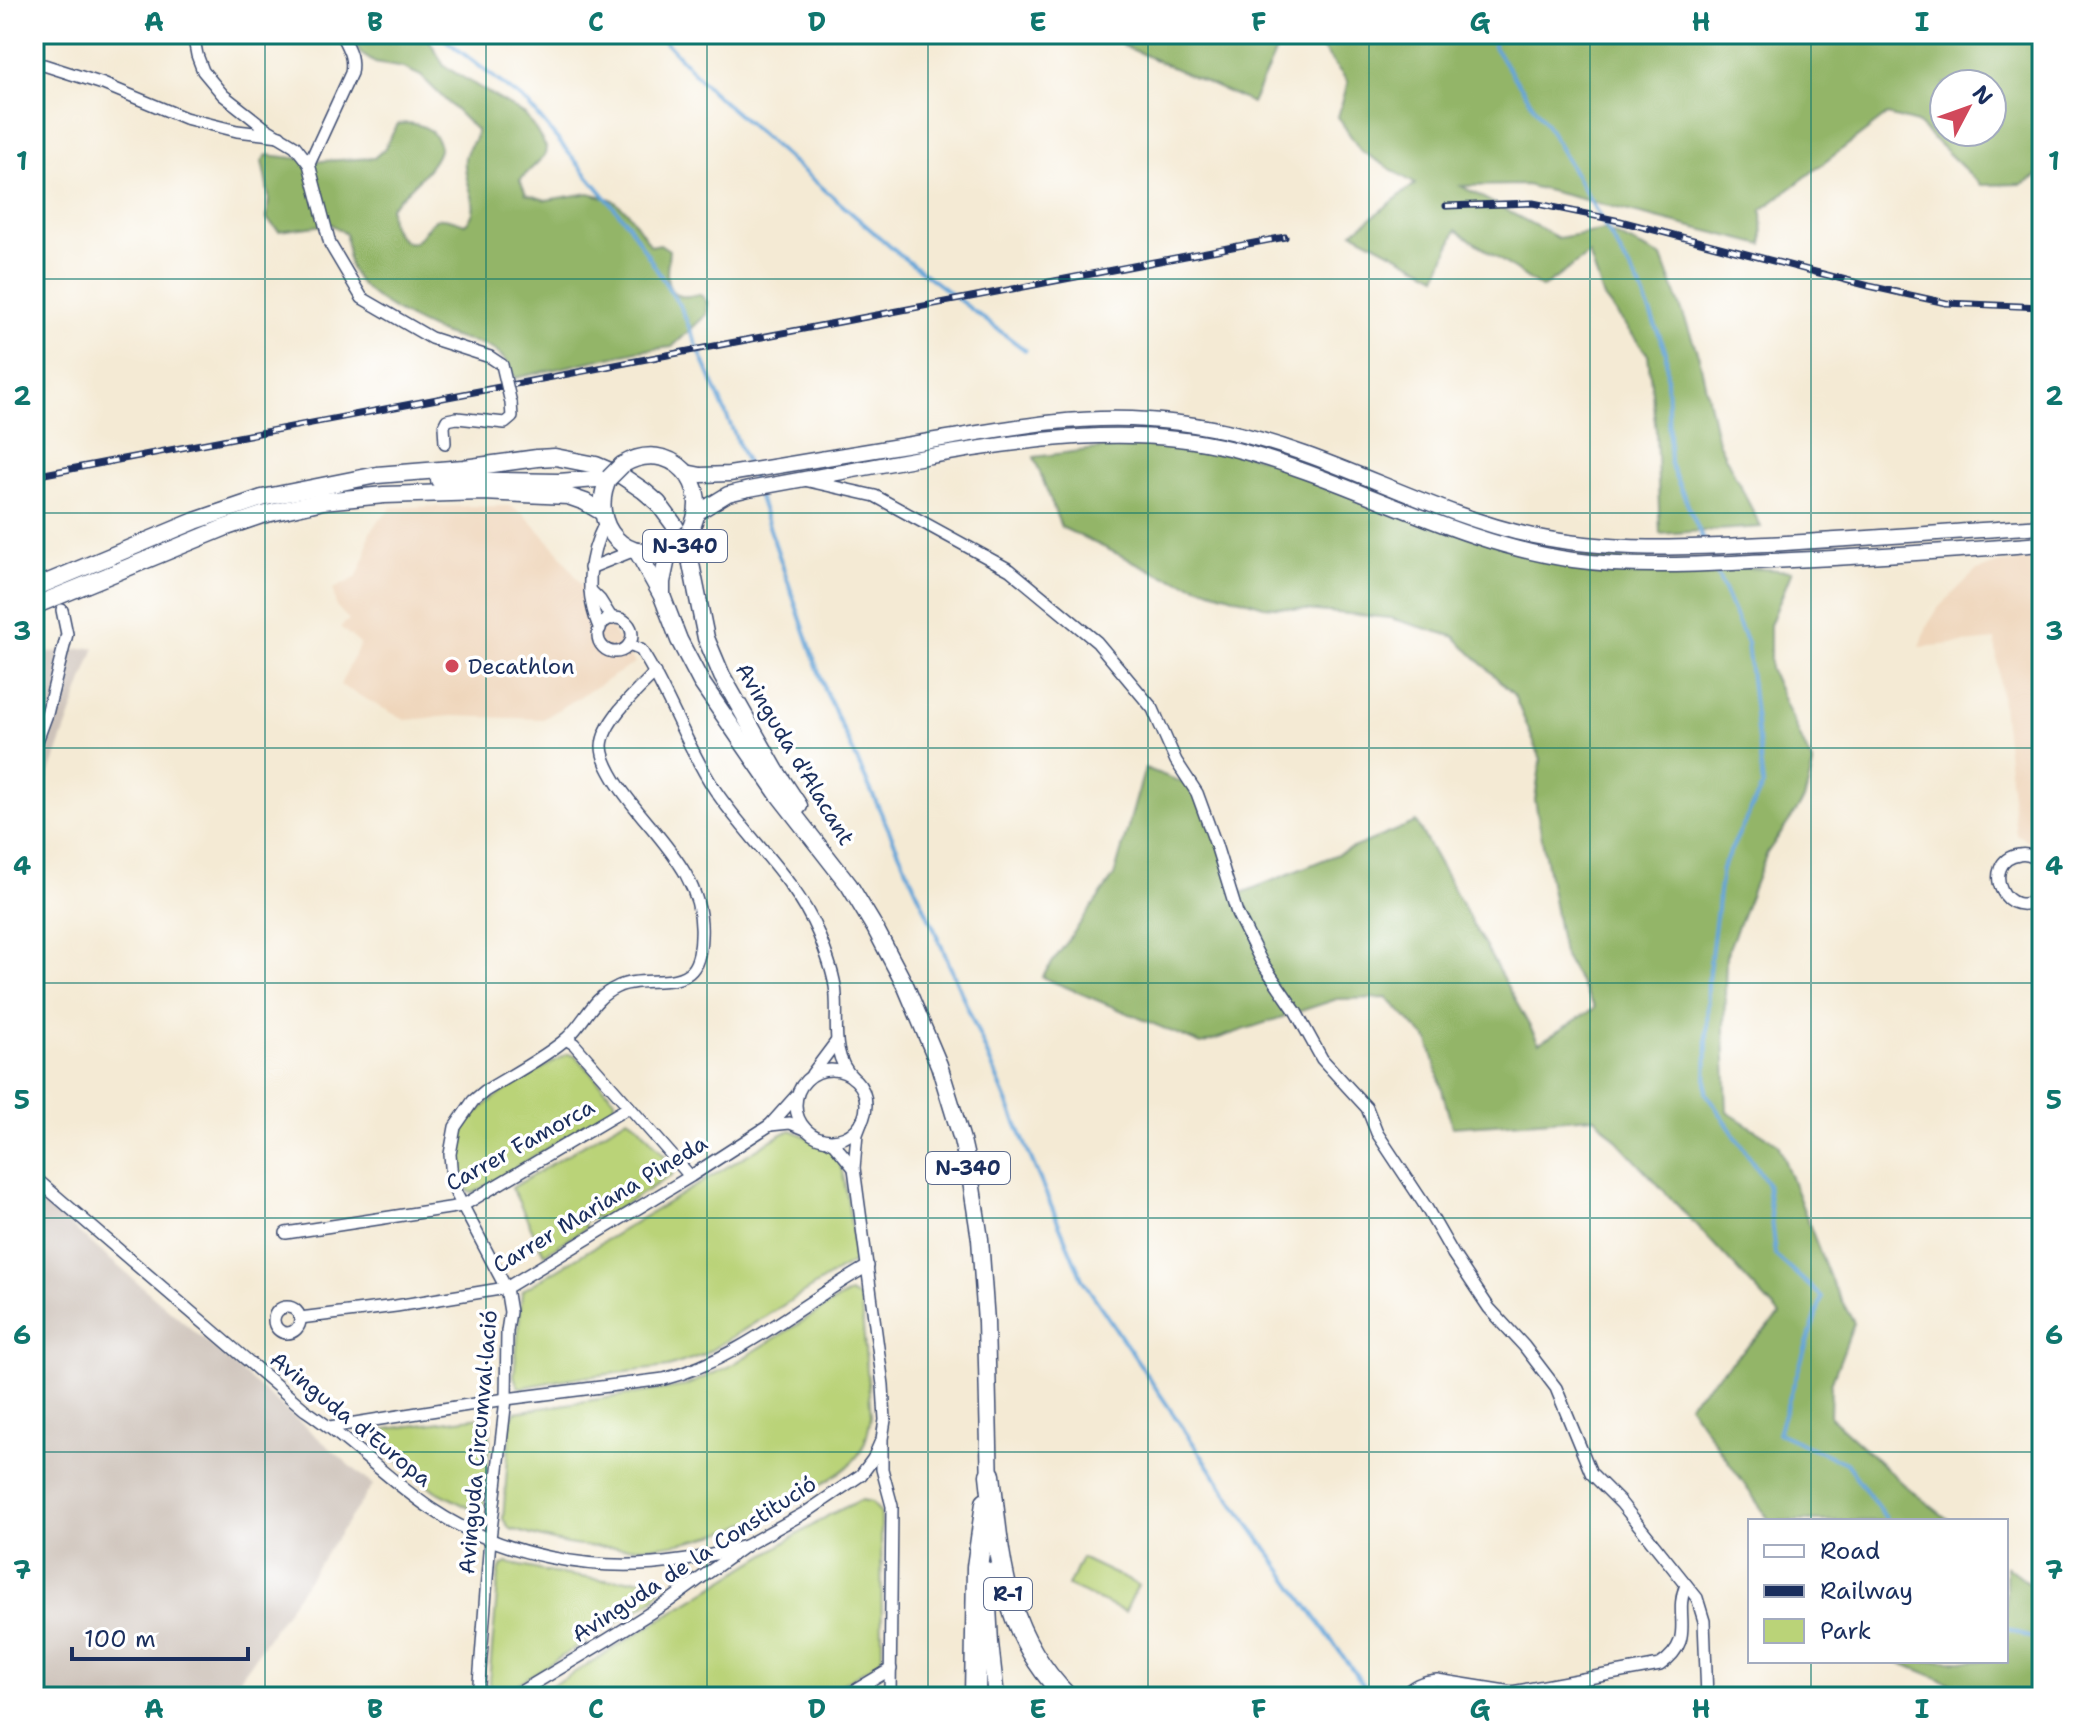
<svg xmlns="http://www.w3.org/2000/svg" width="2076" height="1731" font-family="'Shantell Sans',sans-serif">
	<rect width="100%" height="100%" fill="#fff"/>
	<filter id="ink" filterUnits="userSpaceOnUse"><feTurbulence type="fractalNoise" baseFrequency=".0125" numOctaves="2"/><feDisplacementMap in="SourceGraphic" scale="16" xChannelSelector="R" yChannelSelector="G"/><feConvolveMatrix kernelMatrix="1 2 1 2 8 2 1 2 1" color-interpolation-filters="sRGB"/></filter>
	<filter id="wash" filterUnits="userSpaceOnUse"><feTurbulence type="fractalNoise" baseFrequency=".006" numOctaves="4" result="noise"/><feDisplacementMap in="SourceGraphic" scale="32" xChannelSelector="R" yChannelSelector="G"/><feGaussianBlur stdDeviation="1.8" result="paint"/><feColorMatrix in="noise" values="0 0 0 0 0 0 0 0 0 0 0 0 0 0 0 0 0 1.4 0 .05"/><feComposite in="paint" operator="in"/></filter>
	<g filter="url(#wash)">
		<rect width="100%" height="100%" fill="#f4ead4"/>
		<g fill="#efd6bb">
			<path d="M510,506L525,515L558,551L635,663L543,719L452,716L405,720L340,685L360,644L340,627L349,620L336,606L333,589L356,578L366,555L369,534L378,521L390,510L391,507Z"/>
			<path d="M2042,559V848L2016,834L1995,640L1920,647L1927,626L1939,607L1975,572L1998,563Z"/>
		</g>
		<g fill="#cdc2b9">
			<path d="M95,647L34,817V654Z"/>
			<path d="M34,1194L373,1485L227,1697H34Z"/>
		</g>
		<g fill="#bad378" stroke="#6a816b" stroke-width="2">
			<path d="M567,1054L575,1055L615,1100V1107L473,1193L469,1192C442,1135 472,1111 518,1083C534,1073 550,1064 567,1054Z"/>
			<path d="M628,1118L637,1124L674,1166L672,1175L599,1220L596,1216L583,1223L586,1228L544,1254L512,1188Z"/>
			<path d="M791,1130C797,1132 833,1149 836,1154C845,1170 855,1243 853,1262L703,1355L668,1367L566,1379L525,1387H518L514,1376L522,1292L525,1289L780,1135Z"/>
			<path d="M850,1294L858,1297L861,1305L871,1415C869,1430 865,1449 854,1460C847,1469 835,1476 825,1482C773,1518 706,1544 643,1547C623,1548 601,1547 582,1546C558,1544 533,1535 510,1529L503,1519L511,1419L515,1412L685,1386L730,1366L842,1297Z"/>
			<path d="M481,1417L487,1419L491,1425L484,1505L482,1509L477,1512L434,1490L383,1448L379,1443L380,1436L387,1429Z"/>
			<path d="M861,1500L872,1502L881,1514L882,1656L880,1661L820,1697H530L567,1677L831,1514Z"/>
			<path d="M1081,1558L1138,1585L1125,1612L1068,1586Z"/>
			<path d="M507,1563L553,1573L601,1580L652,1579L659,1583L660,1590L654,1599L506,1691L497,1692L491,1688L489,1682L499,1573L501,1567Z"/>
		</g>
		<g fill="#93b568" stroke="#577263" stroke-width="2" fill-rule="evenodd">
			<path d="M351,34H426L444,66L525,115L535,129L546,147L545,155L520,180L526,194L546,200L589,193L611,199L627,211L651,246L660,244L669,250C668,264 661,292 681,296C686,297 694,295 700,294L707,302V314L672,347L637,351L515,378C500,338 472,346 439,332C411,320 360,296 350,266C347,256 347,244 346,234L331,224L279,231L267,219L269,197L262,161L267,155L321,161L374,158L384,149L398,124C409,122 418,123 428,129C432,132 438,139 439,144C443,161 402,195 390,207C390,218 391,230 400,237C420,256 423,221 440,218C448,217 458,222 465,224C482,210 469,192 466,174C465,169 464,159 466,154C469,144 477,142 476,130L421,76L404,68L375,63L360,53Z"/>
			<path d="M1140,34H1284L1252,103L1122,45Z"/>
			<path d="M1311,34H2042V174L2022,184L1981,185L1917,123L1887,115L1762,210L1763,245L1526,185L1461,186L1558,238L1605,230L1662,257L1699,357L1718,442L1761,527L1660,534L1656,431L1648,355L1604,298L1589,254L1542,288L1456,230L1437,276L1353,232L1415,184L1360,150L1338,117L1348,82ZM1944,84H1992V132H1944Z"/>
			<path d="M1178,438L1281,463L1529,552L1792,571L1770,625V669L1813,765L1804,800L1767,853L1726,956L1724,1031L1727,1112L1778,1144L1832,1283L1854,1323L1831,1384L1830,1417L1909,1489L1950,1521H1770L1688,1404L1780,1315L1595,1117L1452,1127L1429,1041L1387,998L1337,999L1201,1044L1042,977L1114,876L1145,768L1192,786L1242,893L1416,822L1539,1043L1595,1008L1563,954L1535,800L1541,759L1514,695L1455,637L1390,618L1264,606L1164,576L1061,527L1034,457Z"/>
			<path d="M2006,1566L2042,1593V1697H1984L1896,1661H2006Z"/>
		</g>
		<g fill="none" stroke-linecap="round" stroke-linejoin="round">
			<g stroke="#65a5d8" stroke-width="4">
				<path d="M438,34L528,104L628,224L681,308L748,466"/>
				<path d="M658,34L711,91L901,256L1025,350"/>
				<path d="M1494,34V47L1546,124L1640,287L1666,352L1670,464L1704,542"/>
				<path d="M751,474L825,690L936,933L1082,1279L1231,1499L1372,1697"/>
				<path d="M1715,569L1747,643L1763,785L1722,868L1708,980L1706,1093L1767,1183L1775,1255L1822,1297L1778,1433L1846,1463L1888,1521"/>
				<path d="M2006,1628L2042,1642"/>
			</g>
		</g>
	</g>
	<g filter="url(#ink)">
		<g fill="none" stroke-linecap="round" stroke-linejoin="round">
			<defs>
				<g id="minor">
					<path d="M193,34L197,55L203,71L223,95L265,128L295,146L309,164"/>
					<path d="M341,34C348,49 354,56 351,73L309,164L330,244L362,298L431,338L490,357L502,365"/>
					<path d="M34,68L44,65L103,84L185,118L237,131L280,136"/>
					<path d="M445,443L444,426L447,420L457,418L505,423L512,417L511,403"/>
					<path d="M804,480L875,496L1010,570L1097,642L1153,709L1176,761L1197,793L1216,845L1237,913L1261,961L1296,1012L1322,1059L1367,1108L1377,1133L1426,1207L1453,1254L1489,1308L1524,1346L1556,1388L1591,1473L1621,1503L1697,1598L1704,1621L1707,1697"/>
					<path d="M590,568L635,550"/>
					<path d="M590,590L600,600L612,619"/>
					<circle cx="615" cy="635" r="17"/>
					<path d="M600,629C584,595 588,556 605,523"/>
					<path d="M629,645L641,650L647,660C672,702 688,749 715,790C748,839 795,878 818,933C825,950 832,968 835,986C840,1018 828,1053 853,1078"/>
					<path d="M34,749L47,714L67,634L62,610"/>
					<path d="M2042,863C2035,857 2028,853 2019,855C1978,861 2006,928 2042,895"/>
					<path d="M566,1039L574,1044L690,1176"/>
					<circle cx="831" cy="1105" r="35"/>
					<path d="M812,1074L836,1042"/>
					<path d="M796,1096L770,1125L790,1123L805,1129"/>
					<path d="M862,1121L857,1134L854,1168L883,1385L885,1420L882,1439V1469L892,1506L890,1697"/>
					<path d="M827,1140L834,1144L854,1168"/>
					<path d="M34,1177L305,1410C349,1439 386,1478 430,1508C501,1556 595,1574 680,1561C703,1558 724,1552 745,1546"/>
					<path d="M286,1233L462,1206L629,1107"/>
					<circle cx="287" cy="1320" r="13"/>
					<path d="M300,1318L396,1306L506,1288L691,1176L770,1125"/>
					<path d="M330,1427L506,1399L664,1379C741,1359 800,1304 868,1266"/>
					<path d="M478,1697L490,1539L506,1399L507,1331L510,1312L506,1288L456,1193L452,1179L450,1154L455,1127L473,1101L485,1091C509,1076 546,1057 567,1038C586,1021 591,999 617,987C639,976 677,988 692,970C699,962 701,946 701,936C705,870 646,830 615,780C609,770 602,758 602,746C603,721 638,690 655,673"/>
					<path d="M512,1697L607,1640L669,1601L745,1546L808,1511L861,1475L873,1459L880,1443"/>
					<path d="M844,1697L891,1669"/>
					<path d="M1402,1697C1412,1686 1422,1681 1437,1680L1512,1692L1660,1665C1698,1638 1672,1616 1686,1585"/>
				</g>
				<g id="secondary">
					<path d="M686,472L701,475L729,474C804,462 879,449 954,437C1019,426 1083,415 1148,420C1202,423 1255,436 1305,454C1381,481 1454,519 1533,536C1611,552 1688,548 1767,544C1859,539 1950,532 2042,526"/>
					<path d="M697,513L728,494L749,489C807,478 866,468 925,457C1027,440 1131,423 1233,449C1349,478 1453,543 1573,560C1638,569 1705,564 1771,561C1861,557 1952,551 2042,544"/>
				</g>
				<g id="primary">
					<path d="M622,465C670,436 716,485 689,533"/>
					<path d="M609,478C586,524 628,571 675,545"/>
					<path d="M439,480L559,482L609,478"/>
					<path d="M637,551L662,596L679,640L701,682L778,794L849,885L875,928L906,987L939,1065L962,1140L970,1175L980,1239L986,1322L990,1487"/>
					<path d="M34,588L195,521L262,498L377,475L464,468L537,458L555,457L596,465L622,476L644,491L658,503L675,526L689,554L706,638L722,676L776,771L799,806"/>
					<path d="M662,595V582L669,549"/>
					<path d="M34,606L224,528L262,515L323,501L384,495L483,492L523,494L568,496L585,502L602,512"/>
					<path d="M986,1570L990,1643L996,1697"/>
				</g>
				<g id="motorway">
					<path d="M990,1475C1000,1562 1002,1631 1067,1697"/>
					<path d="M975,1697L977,1567L986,1503"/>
				</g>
			</defs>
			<use href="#minor" stroke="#3c4b70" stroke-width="14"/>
			<use href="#secondary" stroke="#3c4b70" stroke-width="17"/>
			<use href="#primary" stroke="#3c4b70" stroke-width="19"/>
			<use href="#motorway" stroke="#3c4b70" stroke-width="23"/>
			<use href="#minor" stroke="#fff" stroke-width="11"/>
			<use href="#secondary" stroke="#fff" stroke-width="14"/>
			<use href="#primary" stroke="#fff" stroke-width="16"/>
			<use href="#motorway" stroke="#fff" stroke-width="20"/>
			<defs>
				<g id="rail">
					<path d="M1446,206L1533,203L1620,221L1869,286L1946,303L2042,307"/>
					<path d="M34,476L1285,237"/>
				</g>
			</defs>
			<use href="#rail" stroke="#1b2f5e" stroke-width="7"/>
			<use href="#rail" stroke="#fff" stroke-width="4" stroke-dasharray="12" stroke-linecap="butt"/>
			<defs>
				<path id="minor-bridge" d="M502,365L511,403"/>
				<g id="primary-bridge">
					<path d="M609,478L622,465"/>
					<path d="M675,545L689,533"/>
				</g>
			</defs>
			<use href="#minor-bridge" stroke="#3c4b70" stroke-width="14" stroke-linecap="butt"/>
			<use href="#primary-bridge" stroke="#3c4b70" stroke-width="19" stroke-linecap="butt"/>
			<use href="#minor-bridge" stroke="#fff" stroke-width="11"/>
			<use href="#primary-bridge" stroke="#fff" stroke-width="16"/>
		</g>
	</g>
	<path fill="none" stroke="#0f766e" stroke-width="2" stroke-opacity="0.55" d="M265,34V1697M486,34V1697M707,34V1697M928,34V1697M1148,34V1697M1369,34V1697M1590,34V1697M1811,34V1521M34,279H2042M34,513H2042M34,748H2042M34,983H2042M34,1218H2042M34,1452H2042M1811,1661V1697"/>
	<circle fill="#d1495b" stroke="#fff" stroke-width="3" cx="452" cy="666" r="8"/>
	<g text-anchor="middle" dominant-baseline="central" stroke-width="7" stroke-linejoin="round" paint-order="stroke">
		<g fill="#fff" stroke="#5f6d8e" stroke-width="2">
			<rect x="643" y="530" width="84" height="32" rx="6"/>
			<rect x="926" y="1152" width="84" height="32" rx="6"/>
			<rect x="984" y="1578" width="48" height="32" rx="6"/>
		</g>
		<g font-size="20" font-weight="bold" fill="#1b2f5e">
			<text x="685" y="546">N-340</text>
			<text x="968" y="1168">N-340</text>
			<text x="1008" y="1594">R-1</text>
		</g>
		<g font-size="22" fill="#1b2f5e" stroke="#fff" text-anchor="start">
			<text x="468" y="666">Decathlon</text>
		</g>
		<g font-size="22" fill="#1b2f5e" stroke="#fff">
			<text transform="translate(795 754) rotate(59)">Avinguda d'Alacant</text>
			<text transform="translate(520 1145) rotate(-29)">Carrer Famorca</text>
			<text transform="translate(600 1204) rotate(-31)">Carrer Mariana Pineda</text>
			<text transform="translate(351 1419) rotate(39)">Avinguda d'Europa</text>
			<text transform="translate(478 1442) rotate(-85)">Avinguda Circumval·lació</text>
			<text transform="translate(694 1559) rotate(-33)">Avinguda de la Constitució</text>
		</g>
	</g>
	<rect width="2076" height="1731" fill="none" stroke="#fff" stroke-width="88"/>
	<rect x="1748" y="1519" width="260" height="144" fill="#ffffff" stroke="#a4acbf" stroke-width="2"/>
	<rect x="1764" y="1545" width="40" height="12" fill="#ffffff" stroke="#a4acbf" stroke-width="2"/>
	<text x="1820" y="1559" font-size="24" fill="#1b2f5e">Road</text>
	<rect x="1764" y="1585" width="40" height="12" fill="#1b2f5e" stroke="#a4acbf" stroke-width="2"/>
	<text x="1820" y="1599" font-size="24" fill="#1b2f5e">Railway</text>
	<rect x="1764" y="1619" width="40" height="24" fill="#bad378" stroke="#a4acbf" stroke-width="2"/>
	<text x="1820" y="1639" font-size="24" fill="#1b2f5e">Park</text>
	<g transform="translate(1968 108) rotate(49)"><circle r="38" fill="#ffffff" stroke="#a4acbf" stroke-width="2"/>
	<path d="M0-6L14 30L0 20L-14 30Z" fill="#d1495b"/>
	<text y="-12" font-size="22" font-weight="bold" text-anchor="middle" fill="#1b2f5e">N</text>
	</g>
	<path d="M72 1647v12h176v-12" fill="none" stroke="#1b2f5e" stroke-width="4"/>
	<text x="84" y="1647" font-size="24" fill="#1b2f5e" stroke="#ffffff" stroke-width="6" paint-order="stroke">100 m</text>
	<rect x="44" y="44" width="1988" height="1643" fill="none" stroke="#0f766e" stroke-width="3"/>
	<g font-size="26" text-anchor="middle" font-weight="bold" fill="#0f766e">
		<text x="154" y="31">A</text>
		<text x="375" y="31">B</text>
		<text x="596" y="31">C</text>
		<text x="817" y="31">D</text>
		<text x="1038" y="31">E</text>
		<text x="1259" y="31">F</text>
		<text x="1480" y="31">G</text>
		<text x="1701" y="31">H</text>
		<text x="1922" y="31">I</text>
		<text x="22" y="170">1</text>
		<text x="2054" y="170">1</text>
		<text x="22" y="405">2</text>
		<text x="2054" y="405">2</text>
		<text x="22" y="640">3</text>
		<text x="2054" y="640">3</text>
		<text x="22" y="875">4</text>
		<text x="2054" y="875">4</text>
		<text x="22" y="1109">5</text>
		<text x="2054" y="1109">5</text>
		<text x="22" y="1344">6</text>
		<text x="2054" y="1344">6</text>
		<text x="22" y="1579">7</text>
		<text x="2054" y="1579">7</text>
		<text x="154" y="1718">A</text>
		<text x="375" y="1718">B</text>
		<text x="596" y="1718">C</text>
		<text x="817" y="1718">D</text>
		<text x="1038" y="1718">E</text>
		<text x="1259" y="1718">F</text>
		<text x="1480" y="1718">G</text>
		<text x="1701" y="1718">H</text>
		<text x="1922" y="1718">I</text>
	</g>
</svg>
